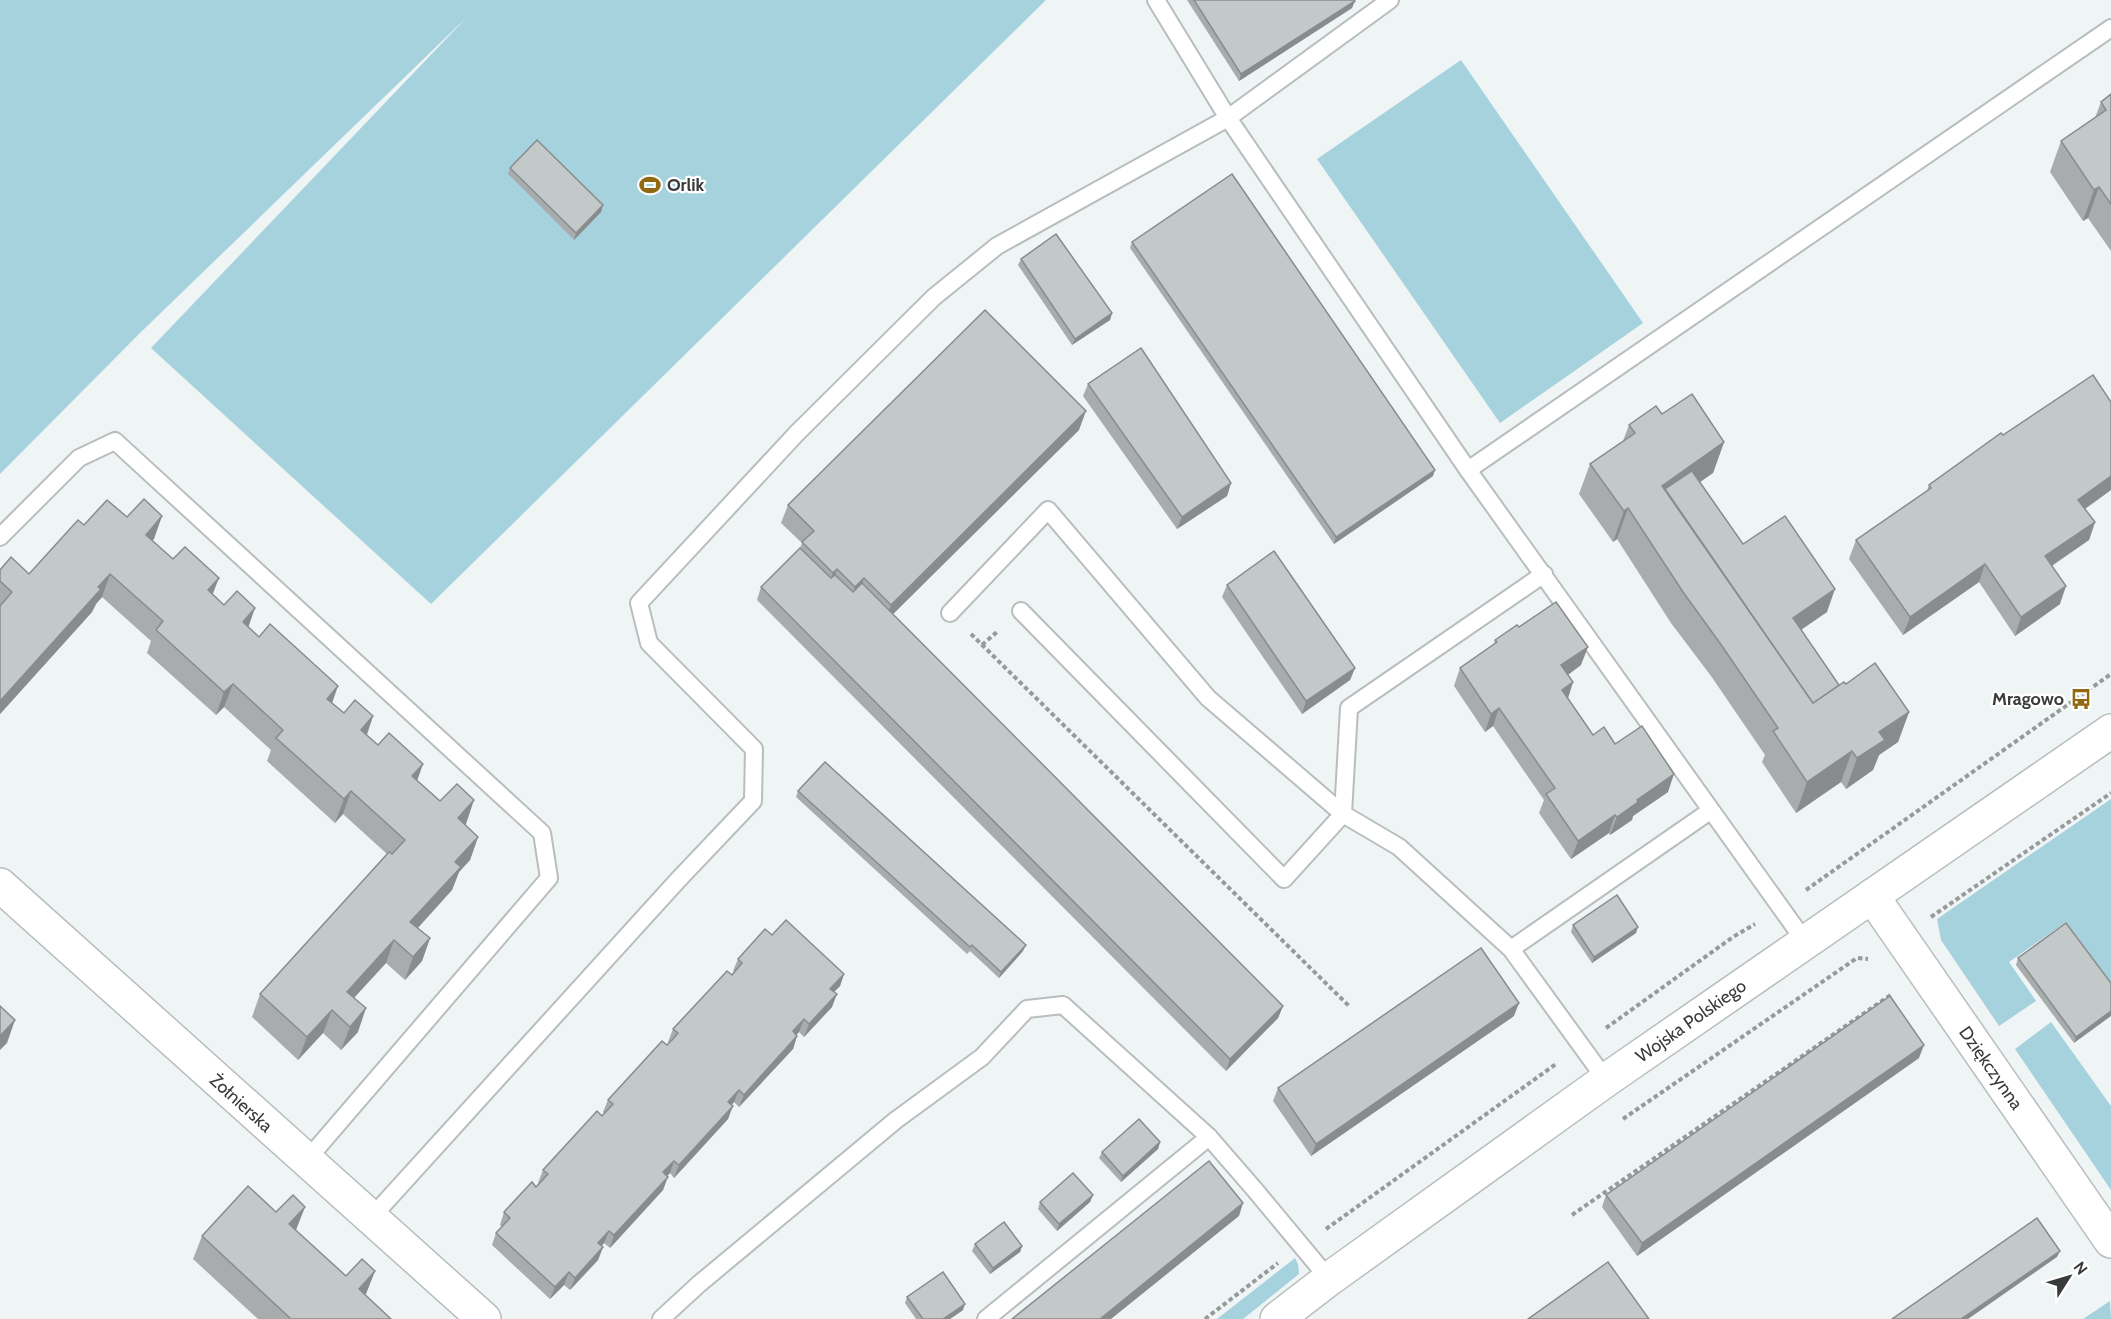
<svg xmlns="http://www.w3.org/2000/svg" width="2111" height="1319" font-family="Cabin,sans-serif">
	<rect width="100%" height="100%" fill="#eff4f5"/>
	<g fill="#a6d2de">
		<path d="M0,0H1046L431,604L151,348L467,17L141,332L0,474Z"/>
		<path d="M1461,60L1643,323L1500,423L1317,159Z"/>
		<path d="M2111,799V982L2066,922L2009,962L2036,1001L1999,1026L1941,940L1937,919Z"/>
		<path d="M2051,1022L2111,1106V1190L2015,1049Z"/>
		<path d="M1295,1258L1298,1264L1299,1274L1243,1319H1217Z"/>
		<path d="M2110,1301L2111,1319H2083Z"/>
	</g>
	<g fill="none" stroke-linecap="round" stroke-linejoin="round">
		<defs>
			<g id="service">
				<path d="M1156,0L1228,118L1468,470L1806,943"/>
				<path d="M1468,470L2111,28"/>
				<path d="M0,537L79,458L115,441L542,833L549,878L306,1161"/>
				<path d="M1544,574L1349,708L1343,814L1399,847L1511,949L1606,1080"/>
				<path d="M950,613L1048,510L1208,698L1343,814L1284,879L1021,611"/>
				<path d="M1511,949L1710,811"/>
				<path d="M371,1218L678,880L753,801L754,749L649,643L639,603L797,433L934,297L997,246L1228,118L1390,0"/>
				<path d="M661,1319L699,1284L896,1120L982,1057L1027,1009L1063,1005L1209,1137L1255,1190L1329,1279"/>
				<path d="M986,1319L1209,1137"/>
			</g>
			<g id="minor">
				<path d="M0,885L484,1319"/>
				<path d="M1872,896L2111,1241"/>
			</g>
			<path id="tertiary" d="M1277,1319L1329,1279L1606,1080L2111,731"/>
		</defs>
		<use href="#service" stroke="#b8bdbe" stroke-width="20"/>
		<use href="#minor" stroke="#b8bdbe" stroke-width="36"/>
		<use href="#tertiary" stroke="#b8bdbe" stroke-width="36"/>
		<g stroke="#979a9b" stroke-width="4" stroke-dasharray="4.5 3" stroke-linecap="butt">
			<path d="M971,634L1349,1006"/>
			<path d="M982,645L998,631"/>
			<path d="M1806,890L2111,674"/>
			<path d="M1931,917L2111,793"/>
			<path d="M1606,1028L1733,937L1755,924"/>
			<path d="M1623,1119L1857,958L1868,959"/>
			<path d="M1572,1215L1892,994"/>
			<path d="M1326,1229L1556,1064"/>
			<path d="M1205,1319L1278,1263"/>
		</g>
		<use href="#service" stroke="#fff" stroke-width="16"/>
		<use href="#minor" stroke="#fff" stroke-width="33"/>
		<use href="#tertiary" stroke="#fff" stroke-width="33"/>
	</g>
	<g fill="#a8acad">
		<path d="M1187,0H1354L1352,8L1239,81Z"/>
		<path d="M2111,94V251L2088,218L2083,221L2050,172L2061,141L2095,118L2101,102Z"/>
		<path d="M510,168L603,205L601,212L574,240L508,174Z"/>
		<path d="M1132,242L1433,476L1334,544L1130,248Z"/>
		<path d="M1021,259L1112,313L1110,320L1072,345L1018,265Z"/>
		<path d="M1088,384L1231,483L1227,496L1177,529L1083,396Z"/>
		<path d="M1662,414L1724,442L1713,473L1700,482L1743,544L1827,612L1801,629L1839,685L1846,684L1909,712L1898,742L1879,755L1873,770L1846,789L1841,782L1796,813L1762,762L1765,755L1711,676L1671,623L1617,539L1613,542L1579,494L1590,464L1623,441L1629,425Z"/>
		<path d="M1079,430L893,614L1283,1006L1278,1018L1226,1071L757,600L761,587L800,548L802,543L781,523L788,505Z"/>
		<path d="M2003,435L2111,490L2085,509L2095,522L2089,540L2052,566L2060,604L2015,636L1979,582L1903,635L1849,559L1856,540L1927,491L1929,485Z"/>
		<path d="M162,516L152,540L344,713L373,716L367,735L466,824H465L478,837L470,860L459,872L452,890L418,928L430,938L422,961L405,980L386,963L354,998L358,1032L341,1050L323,1033L298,1060L252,1017L260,994L387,854L343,814L335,823L267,761L271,750L224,707L216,715L147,653L151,641L102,597L96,604L92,612L0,714V570L29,574L84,525L127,517Z"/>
		<path d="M1227,585L1355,668L1350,680L1302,714L1222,597Z"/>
		<path d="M1519,627L1581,665L1568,675L1573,682L1568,698L1593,735L1615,744L1668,792L1633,816L1632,820L1610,835L1609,833L1571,859L1539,813L1544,800L1493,726L1485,732L1454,686L1460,668L1494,644L1495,640Z"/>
		<path d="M798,791L1023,951L999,978L970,951L967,954L796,797Z"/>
		<path d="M1573,925L1636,933L1592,963L1571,932Z"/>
		<path d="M772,935L844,974L840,986L834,992L832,1007L804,1037L799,1032L796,1035L797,1036L793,1049L739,1107L734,1102L732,1105L728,1119L674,1178L670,1173L667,1176L663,1190L610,1248L604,1243L602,1246L603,1247L598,1260L570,1290L564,1285L550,1299L492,1245L496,1233L502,1227L500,1225L504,1212L536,1187L539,1184L538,1183L543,1170L604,1113L603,1112L608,1100L669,1043L668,1042L673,1029L734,972L733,971L738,959Z"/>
		<path d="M2018,958L2111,983L2074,1043L2016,965Z"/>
		<path d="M1514,1016L1311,1156L1273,1101L1278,1088Z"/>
		<path d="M1919,1058L1637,1256L1602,1207L1606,1195Z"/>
		<path d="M1160,1142L1158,1149L1121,1182L1099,1158L1102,1152Z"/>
		<path d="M1093,1195L1090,1202L1057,1231L1038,1209L1040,1202Z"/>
		<path d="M296,1230L295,1231L346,1276L375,1271L365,1295L391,1319H258L193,1259L202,1236Z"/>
		<path d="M975,1244L1022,1246L1020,1252L990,1274L972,1251Z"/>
		<path d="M907,1297L963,1310L950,1319H916L905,1303Z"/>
	</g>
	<g fill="#888c8d">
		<path d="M1355,1L1352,8L1239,81L1241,74Z"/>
		<path d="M2099,187L2088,218L2083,221L2094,190Z"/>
		<path d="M603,205L601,212L574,240L576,233Z"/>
		<path d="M1112,313L1110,320L1072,345L1075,339Z"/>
		<path d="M1086,411L1079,430L884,623L891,605Z"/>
		<path d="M1724,442L1713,473L1667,505L1662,486Z"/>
		<path d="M1435,470L1433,476L1334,544L1336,537Z"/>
		<path d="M2111,476V490L2072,518L2078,500Z"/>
		<path d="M1231,483L1227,496L1177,529L1182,517Z"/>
		<path d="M1628,508L1617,539L1613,542L1624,511Z"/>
		<path d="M162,516L154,539L137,558L146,535Z"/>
		<path d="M2095,522L2089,540L2039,574L2045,556Z"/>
		<path d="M1985,564L1979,582L1903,635L1910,617Z"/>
		<path d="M837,569L831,587L826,591L833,573Z"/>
		<path d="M110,574L102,597L96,604L92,612L0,714V701Z"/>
		<path d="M219,578L210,601L208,590Z"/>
		<path d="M864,578L858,596L848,605L855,587Z"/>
		<path d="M2066,586L2060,604L2015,636L2021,617Z"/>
		<path d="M1835,589L1827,612L1785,641L1793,618Z"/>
		<path d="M255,608L247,631L243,622Z"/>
		<path d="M1588,647L1581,665L1555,684L1561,665Z"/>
		<path d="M1355,668L1350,680L1302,714L1306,701Z"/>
		<path d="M1573,682L1567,701L1562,690Z"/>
		<path d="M233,684L224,707L216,715L224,692Z"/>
		<path d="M338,686L330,709L327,699Z"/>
		<path d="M1499,708L1493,726L1485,732L1491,714Z"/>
		<path d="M1909,712L1898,742L1879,755L1873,770L1846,789L1857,758L1879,732Z"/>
		<path d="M373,716L365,739L361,730Z"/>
		<path d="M1852,751L1841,782L1796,813L1807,782Z"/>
		<path d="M423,764L415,787L412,776Z"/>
		<path d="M1674,774L1668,792L1633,816L1632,820L1610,835L1617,817L1637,800Z"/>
		<path d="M351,791L343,814L335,823L344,799Z"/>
		<path d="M474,800L466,824L450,841L458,818Z"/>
		<path d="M1615,815L1609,833L1571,859L1578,841Z"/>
		<path d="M478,837L470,860L459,872L452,890L402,945L410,922L455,862Z"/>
		<path d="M1638,927L1636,933L1592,963L1594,957Z"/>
		<path d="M430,938L422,961L405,980L413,957Z"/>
		<path d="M394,940L386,963L338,1015L347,992Z"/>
		<path d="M1026,945L1023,951L999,978L1001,972Z"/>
		<path d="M844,974L840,986L825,1001L830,989Z"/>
		<path d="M837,994L832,1007L804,1037L809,1024Z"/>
		<path d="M1519,1003L1514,1016L1311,1156L1316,1144Z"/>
		<path d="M1283,1006L1278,1018L1226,1071L1230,1059Z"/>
		<path d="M366,1008L358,1032L341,1050L350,1027Z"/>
		<path d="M332,1010L323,1033L298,1060L307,1037Z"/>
		<path d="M2111,1011V1016L2074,1043L2076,1037Z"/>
		<path d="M804,1019L799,1032L788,1044L793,1031Z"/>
		<path d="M15,1020L7,1043L0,1050V1036Z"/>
		<path d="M797,1036L793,1049L739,1107L744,1095Z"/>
		<path d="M1924,1045L1919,1058L1637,1256L1642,1243Z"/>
		<path d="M739,1090L734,1102L723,1114L728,1102Z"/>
		<path d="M733,1106L728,1119L674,1178L679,1165Z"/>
		<path d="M1160,1142L1158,1149L1121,1182L1123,1176Z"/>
		<path d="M674,1161L670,1173L658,1185L663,1172Z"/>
		<path d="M668,1177L663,1190L610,1248L614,1235Z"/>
		<path d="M1093,1195L1090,1202L1057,1231L1059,1224Z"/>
		<path d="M1243,1203L1239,1216L1111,1319H1100Z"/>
		<path d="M305,1207L296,1230L280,1247L289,1224Z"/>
		<path d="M609,1231L604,1243L593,1256L598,1243Z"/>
		<path d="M1022,1246L1020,1252L990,1274L993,1268Z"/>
		<path d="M603,1247L598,1260L570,1290L575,1278Z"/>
		<path d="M2060,1251L2057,1257L1968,1319H1961Z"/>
		<path d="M375,1271L366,1294L350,1312L359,1289Z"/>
		<path d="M569,1272L564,1285L550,1299L555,1287Z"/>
		<path d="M965,1304L963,1310L950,1319H943Z"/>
	</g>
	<g fill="#c3c8c9" stroke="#888c8d" stroke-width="1.5">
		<path d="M1194,0H1354L1355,1L1241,74Z"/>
		<path d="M2111,94V204L2099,187L2094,190L2061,141L2106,110L2101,102Z"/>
		<path d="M537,140L603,205L576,233L510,168Z"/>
		<path d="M1232,174L1435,470L1336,537L1132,242Z"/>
		<path d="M1056,234L1112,313L1075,339L1021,259Z"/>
		<path d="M985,310L1086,411L891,605L864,578L855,587L837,569L833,573L802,542L814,531L788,505Z"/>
		<path d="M1141,348L1231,483L1182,517L1088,384Z"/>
		<path d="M2093,375L2111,402V476L2078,500L2095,522L2045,556L2066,586L2021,617L1985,564L1910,617L1856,540L1931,488L1929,485L2001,433L2003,435Z"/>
		<path d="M1692,394L1724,442L1662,486L1813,703L1844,682L1846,684L1875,663L1909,712L1879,732L1885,740L1857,758L1852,751L1807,782L1773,731L1778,728L1722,646L1683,592L1628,508L1624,511L1590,464L1635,433L1629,425L1656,406L1662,414Z"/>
		<path d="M1692,471L1743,544L1785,516L1835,589L1793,618L1839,685L1813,703L1665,489Z"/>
		<path d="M144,499L162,516L146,535L173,559L185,547L219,578L208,590L224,605L237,591L255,608L243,622L259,637L270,624L338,686L327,699L344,713L355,700L373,716L361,730L378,745L389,733L423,764L412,776L440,801L457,784L474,800L458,818L478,837L455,862L461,867L410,922L430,938L413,957L394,940L347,992L366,1008L350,1027L332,1010L307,1037L260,994L389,852L392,854L405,840L351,791L344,799L276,738L283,730L233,684L224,692L156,630L163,621L110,574L98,587L101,589L0,701V606L12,592L0,581V570L11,557L29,574L78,520L84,525L107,500L127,517Z"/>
		<path d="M800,548L831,578L835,575L853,592L862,583L1283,1006L1230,1059L761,587Z"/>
		<path d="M1274,551L1355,668L1306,701L1227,585Z"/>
		<path d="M1556,602L1588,647L1561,665L1573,682L1562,690L1593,735L1604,727L1615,744L1642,726L1674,774L1637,800L1638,802L1617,817L1615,815L1578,841L1546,794L1555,788L1499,708L1491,714L1460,668L1497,642L1495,640L1517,625L1519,627Z"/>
		<path d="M825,762L1026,945L1001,972L972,945L970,947L798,791Z"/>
		<path d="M1617,895L1638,927L1594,957L1573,925Z"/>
		<path d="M786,920L844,974L830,989L837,994L809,1024L804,1019L793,1031L797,1036L744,1095L739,1090L728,1102L733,1106L679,1165L674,1161L663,1172L668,1177L614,1235L609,1231L598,1243L603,1247L575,1278L569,1272L555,1287L496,1233L510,1218L504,1212L532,1182L536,1187L548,1174L543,1170L597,1111L602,1116L613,1104L608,1100L662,1041L667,1045L673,1039L678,1033L673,1029L727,971L732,975L742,963L738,959L765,929L772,935Z"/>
		<path d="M2066,923L2111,983V1011L2076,1037L2018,958Z"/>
		<path d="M1481,948L1519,1003L1316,1144L1278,1088Z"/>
		<path d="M1890,996L1924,1045L1642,1243L1606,1195Z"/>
		<path d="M0,1006L15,1020L0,1036Z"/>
		<path d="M1139,1119L1160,1142L1123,1176L1102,1152Z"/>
		<path d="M1209,1161L1243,1203L1100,1319H1012Z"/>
		<path d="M1073,1173L1093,1195L1059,1224L1040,1202Z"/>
		<path d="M248,1186L276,1212L293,1195L305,1207L289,1224L346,1276L362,1259L375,1271L359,1289L391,1319H291L202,1236Z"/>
		<path d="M2037,1218L2060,1251L1961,1319H1892Z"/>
		<path d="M1004,1222L1022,1246L993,1268L975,1244Z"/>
		<path d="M1608,1262L1649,1319H1528Z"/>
		<path d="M943,1272L965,1304L943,1319H923L907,1297Z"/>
	</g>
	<defs>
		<symbol id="stadium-bare" viewBox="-9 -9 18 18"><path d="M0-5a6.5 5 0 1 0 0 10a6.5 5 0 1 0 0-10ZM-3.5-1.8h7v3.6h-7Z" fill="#936812" stroke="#fff" stroke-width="2.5" paint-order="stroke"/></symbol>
		<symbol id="bus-bare" viewBox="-9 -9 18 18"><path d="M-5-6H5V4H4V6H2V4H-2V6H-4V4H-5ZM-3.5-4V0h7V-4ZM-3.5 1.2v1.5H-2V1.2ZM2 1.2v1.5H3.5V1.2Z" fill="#936812" stroke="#fff" stroke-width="2.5" paint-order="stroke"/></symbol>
	</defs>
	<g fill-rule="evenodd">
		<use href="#stadium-bare" x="635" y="170" width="30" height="30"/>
		<use href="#bus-bare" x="2066" y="684" width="30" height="30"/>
	</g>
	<g text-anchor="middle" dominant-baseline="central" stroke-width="4.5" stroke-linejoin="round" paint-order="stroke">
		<g font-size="18" font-weight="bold" fill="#383a3b" stroke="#fff" text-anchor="start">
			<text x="667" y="185">Orlik</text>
			<text x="2064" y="699" text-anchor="end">Mragowo</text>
		</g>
		<g font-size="18" fill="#383a3b" stroke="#fff">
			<text transform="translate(1691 1021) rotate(-35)">Wojska Polskiego</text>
			<text transform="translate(1991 1068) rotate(55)">Dziękczynna</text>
			<text transform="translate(241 1103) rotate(42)">Żołnierska</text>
		</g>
	</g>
	<g transform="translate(2069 1277) rotate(53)" stroke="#ffffff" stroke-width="4.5" paint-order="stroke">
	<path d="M0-4.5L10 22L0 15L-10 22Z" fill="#383a3b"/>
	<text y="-9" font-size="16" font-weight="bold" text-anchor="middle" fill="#383a3b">N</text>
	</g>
</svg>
